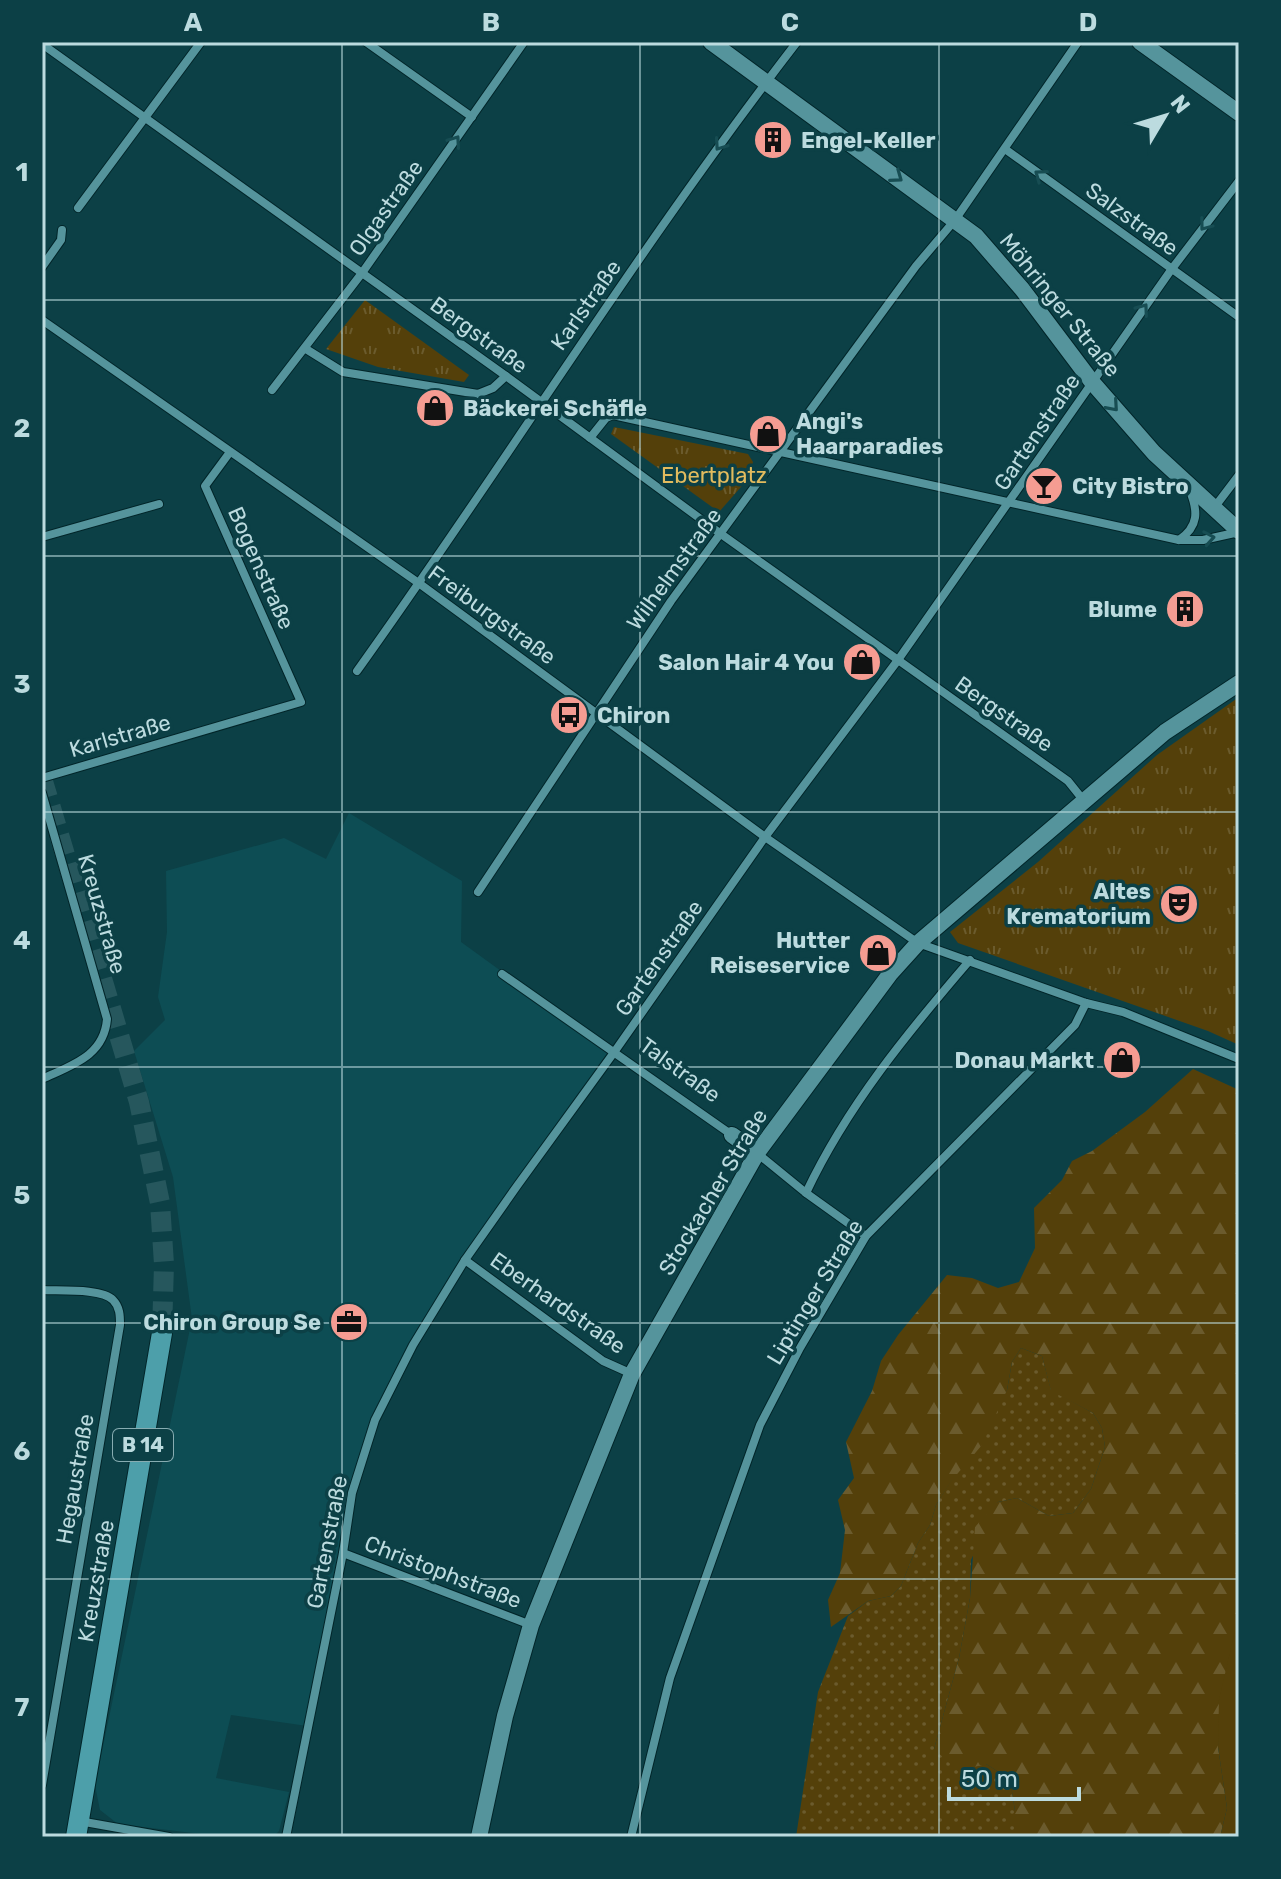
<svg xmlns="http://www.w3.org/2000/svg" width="1281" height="1879" font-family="Rubik,sans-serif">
	<defs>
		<pattern id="grass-dots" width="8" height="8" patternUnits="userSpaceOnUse" patternTransform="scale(2)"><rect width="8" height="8" fill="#54400a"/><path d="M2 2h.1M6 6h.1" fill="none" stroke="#6b5b2d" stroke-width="1.8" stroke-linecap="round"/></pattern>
		<pattern id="forest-firs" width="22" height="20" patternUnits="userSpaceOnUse" patternTransform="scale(2)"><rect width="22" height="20" fill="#54400a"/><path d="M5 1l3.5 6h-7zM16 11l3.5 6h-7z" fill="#6b5b2d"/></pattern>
		<pattern id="park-tufts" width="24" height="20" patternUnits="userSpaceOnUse" patternTransform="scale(2)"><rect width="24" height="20" fill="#54400a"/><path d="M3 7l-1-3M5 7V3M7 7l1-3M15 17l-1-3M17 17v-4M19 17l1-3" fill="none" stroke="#6b5b2d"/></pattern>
	</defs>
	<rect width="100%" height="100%" fill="#0c4046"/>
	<path fill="#0d4d54" d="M349,813L462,881L461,942L613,1052L465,1259L373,1420L353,1494L307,1726L231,1715L216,1778L289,1792L279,1831L273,1837H226L118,1824L100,1810L95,1785L192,1319L173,1177L134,1051L165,1020L158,997L167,932L166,871L284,838L326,859Z"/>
	<path fill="url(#grass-dots)" d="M1021,1348L1042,1356L1051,1390L1093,1413L1102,1428L1105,1447L1091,1489L1073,1513L1049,1516L1017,1498L998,1502L971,1560L970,1598L959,1658L934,1749L986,1764L1010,1779L1015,1811V1837H796L818,1692L848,1616L868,1601L891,1596L901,1586L918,1543L930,1525L936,1505L1007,1390L1012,1362Z"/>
	<path fill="url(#forest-firs)" d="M1193,1069L1239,1090V1613L1218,1747L1227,1808L1220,1837H1015V1811L1010,1779L986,1764L958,1771L934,1749L959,1658L970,1598L975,1527L998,1502L1017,1498L1049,1516L1073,1513L1091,1489L1105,1447L1102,1428L1093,1413L1051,1391L1042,1356L1021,1348L1012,1362L1007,1390L982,1445L952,1480L936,1505L930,1525L918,1543L901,1586L891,1596L868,1601L831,1627L828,1600L840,1573L845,1530L838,1500L854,1478L846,1442L872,1391L881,1361L898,1335L947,1275L972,1278L998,1288L1019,1282L1035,1248L1034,1208L1062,1180L1072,1161L1092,1151L1145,1112Z"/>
	<g fill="url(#park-tufts)">
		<path d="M365,300L469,375L464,382L378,367L326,349Z"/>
		<path d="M614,427L748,454L753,462L748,479L719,512L611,434Z"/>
		<path d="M1239,697V1045L1208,1031L958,943L950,932L1038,862L1157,755Z"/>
	</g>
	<path fill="#54400a" d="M1239,1613V1837H1220L1227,1808L1218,1747L1219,1700Z"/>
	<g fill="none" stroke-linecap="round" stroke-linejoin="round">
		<path stroke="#26575d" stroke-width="20" stroke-dasharray="20 10" stroke-linecap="butt" d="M42,778L139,1102L160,1203L164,1264L162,1333"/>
		<defs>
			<g id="street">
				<path d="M366,42L472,117"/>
				<path d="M42,44L506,376L721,534L1068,781L1084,801"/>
				<path d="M1005,149L1239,317"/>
				<path d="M78,208L201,42"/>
				<path d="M42,267L61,240L62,230"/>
				<path d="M42,320L420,584L765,837L918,943L1086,1003L1123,1012L1239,1059"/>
				<path d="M306,349L343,372L478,394L493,388L506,376"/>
				<path d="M272,390L362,273L524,42"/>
				<path d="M590,438L606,418L613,415L1179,540H1203L1239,532"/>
				<path d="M1214,508L1239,475"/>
				<path d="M42,537L159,504"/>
				<path d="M1179,540C1199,526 1198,511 1190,491"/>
				<path d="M357,671C506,463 640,245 797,42"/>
				<path d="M42,778L301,702L205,486L230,452"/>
				<path d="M42,793L107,1019C104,1056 72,1065 42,1079"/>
				<path d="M478,892L671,601L916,266L955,220L1078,42"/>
				<path d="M502,974L732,1135"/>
				<path d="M757,1153L806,1193L866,1236"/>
				<path d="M806,1193C847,1106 908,1032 970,960"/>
				<path d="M465,1260L603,1361L632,1374"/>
				<path d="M42,1290C59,1291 102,1288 113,1300C120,1307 120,1316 120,1325L42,1785"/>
				<path d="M343,1553L531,1625"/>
				<path d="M79,1821L169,1837"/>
				<path d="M286,1837L343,1553L352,1493L375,1420L413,1345L465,1260L517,1186L615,1051L765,837L898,660L1171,270L1239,181"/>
				<path d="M631,1837L670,1678L760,1425L800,1348L866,1236L1075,1025L1086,1003"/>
			</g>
			<g id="secondary">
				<path d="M711,42L976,236L1022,289L1092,382L1154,453L1239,531"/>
				<path d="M1140,42L1239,113"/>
				<path d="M732,1135L757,1153"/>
				<path d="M479,1837L505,1716L531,1625L632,1374L757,1153L890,974L918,943L1165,732L1239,683"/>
			</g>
			<path id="primary" d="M76,1837L162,1333"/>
		</defs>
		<use href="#street" stroke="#022529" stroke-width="10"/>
		<use href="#secondary" stroke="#022529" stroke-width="18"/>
		<use href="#primary" stroke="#022529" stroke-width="22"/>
		<use href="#street" stroke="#55949c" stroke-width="8"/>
		<use href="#secondary" stroke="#55949c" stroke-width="16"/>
		<use href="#primary" stroke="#4d9faa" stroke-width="20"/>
	</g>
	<defs><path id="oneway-chevron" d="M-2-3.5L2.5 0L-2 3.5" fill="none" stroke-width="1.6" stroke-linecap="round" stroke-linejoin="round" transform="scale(2)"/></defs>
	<g stroke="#174d53">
		<use href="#oneway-chevron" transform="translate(455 141) rotate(-55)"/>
		<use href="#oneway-chevron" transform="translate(720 145) rotate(125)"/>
		<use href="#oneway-chevron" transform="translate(1040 175) rotate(-144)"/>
		<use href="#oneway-chevron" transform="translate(897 177) rotate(36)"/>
		<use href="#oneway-chevron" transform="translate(1205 225) rotate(127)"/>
		<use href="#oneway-chevron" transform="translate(1143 309) rotate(-54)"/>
		<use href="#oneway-chevron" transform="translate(1113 406) rotate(49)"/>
		<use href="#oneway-chevron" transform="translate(1209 538) rotate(-10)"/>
	</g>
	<path fill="none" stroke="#bcdbdf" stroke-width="2" stroke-opacity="0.55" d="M342,42V1837M640,42V1837M939,42V1837M42,300H1239M42,556H1239M42,812H1239M42,1067H1239M42,1323H1239M42,1579H1239"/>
	<defs>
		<symbol id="building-disc" viewBox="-11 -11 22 22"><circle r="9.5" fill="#f59c92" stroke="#0c4046"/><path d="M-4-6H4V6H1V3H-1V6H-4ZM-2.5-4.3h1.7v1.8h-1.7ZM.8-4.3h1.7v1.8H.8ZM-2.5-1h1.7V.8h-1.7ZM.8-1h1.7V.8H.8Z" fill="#111"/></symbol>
		<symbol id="shop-disc" viewBox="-11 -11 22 22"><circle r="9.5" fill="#f59c92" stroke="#0c4046"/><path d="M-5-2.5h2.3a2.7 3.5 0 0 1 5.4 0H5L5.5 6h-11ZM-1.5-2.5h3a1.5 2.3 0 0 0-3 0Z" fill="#111"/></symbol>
		<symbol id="bar-disc" viewBox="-11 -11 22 22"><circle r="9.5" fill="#f59c92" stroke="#0c4046"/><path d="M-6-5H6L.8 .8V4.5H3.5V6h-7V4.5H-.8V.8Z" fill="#111"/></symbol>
		<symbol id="bus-disc" viewBox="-11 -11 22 22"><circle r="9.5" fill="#f59c92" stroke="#0c4046"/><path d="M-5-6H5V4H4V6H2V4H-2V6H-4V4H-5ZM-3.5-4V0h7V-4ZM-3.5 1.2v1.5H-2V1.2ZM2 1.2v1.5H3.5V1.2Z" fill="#111"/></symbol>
		<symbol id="theatre-disc" viewBox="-11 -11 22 22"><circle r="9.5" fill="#f59c92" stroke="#0c4046"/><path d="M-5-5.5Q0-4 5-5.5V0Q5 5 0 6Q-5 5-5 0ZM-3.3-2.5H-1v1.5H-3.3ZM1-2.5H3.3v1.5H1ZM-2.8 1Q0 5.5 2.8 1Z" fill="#111"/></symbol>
		<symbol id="office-disc" viewBox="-11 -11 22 22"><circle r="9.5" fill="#f59c92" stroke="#0c4046"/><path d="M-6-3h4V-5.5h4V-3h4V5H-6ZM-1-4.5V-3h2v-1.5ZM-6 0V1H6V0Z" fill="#111"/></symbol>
	</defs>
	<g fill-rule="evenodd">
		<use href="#building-disc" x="751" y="118" width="44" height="44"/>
		<use href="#shop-disc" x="413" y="386" width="44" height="44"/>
		<use href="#shop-disc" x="746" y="412" width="44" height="44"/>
		<use href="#bar-disc" x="1022" y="464" width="44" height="44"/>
		<use href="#building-disc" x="1163" y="587" width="44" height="44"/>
		<use href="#shop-disc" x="840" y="640" width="44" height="44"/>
		<use href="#bus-disc" x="547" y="693" width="44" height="44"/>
		<use href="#theatre-disc" x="1157" y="882" width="44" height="44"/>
		<use href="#shop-disc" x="856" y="931" width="44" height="44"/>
		<use href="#shop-disc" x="1100" y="1038" width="44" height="44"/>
		<use href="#office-disc" x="327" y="1300" width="44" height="44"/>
	</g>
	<g text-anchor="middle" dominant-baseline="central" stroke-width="7" stroke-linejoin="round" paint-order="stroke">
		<rect fill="#0c4046" stroke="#87acb1" stroke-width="2" x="113" y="1429" width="60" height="32" rx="6"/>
		<g font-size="20" font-weight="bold" fill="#bcdbdf">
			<text x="143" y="1445">B 14</text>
		</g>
		<g font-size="22" font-weight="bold" fill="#bcdbdf" stroke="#0c4046" text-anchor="end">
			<text x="801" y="140" text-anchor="start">Engel-Keller</text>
			<text x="463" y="408" text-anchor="start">Bäckerei Schäfle</text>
			<text x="796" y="421" text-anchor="start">Angi's<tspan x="796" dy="25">Haarparadies</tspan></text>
			<text x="1072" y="486" text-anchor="start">City Bistro</text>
			<text x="1157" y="609">Blume</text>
			<text x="834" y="662">Salon Hair 4 You</text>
			<text x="597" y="715" text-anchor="start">Chiron</text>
			<text x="1151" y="891">Altes<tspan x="1151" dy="25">Krematorium</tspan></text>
			<text x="850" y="940">Hutter<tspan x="850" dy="25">Reiseservice</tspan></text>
			<text x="1094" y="1060">Donau Markt</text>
			<text x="321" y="1322">Chiron Group Se</text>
		</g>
		<g font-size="22" fill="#bcdbdf" stroke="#0c4046">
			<text transform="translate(386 208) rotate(-55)">Olgastraße</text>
			<text transform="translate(1132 219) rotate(36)">Salzstraße</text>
			<text transform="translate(586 305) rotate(-55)">Karlstraße</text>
			<text transform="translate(1060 305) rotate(51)">Möhringer Straße</text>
			<text transform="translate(479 335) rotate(36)">Bergstraße</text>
			<text transform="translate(1037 432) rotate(-56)">Gartenstraße</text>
			<text transform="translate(261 568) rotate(66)">Bogenstraße</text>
			<text transform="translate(674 569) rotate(-54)">Wilhelmstraße</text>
			<text transform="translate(492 615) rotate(36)">Freiburgstraße</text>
			<text transform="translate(1004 714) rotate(35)">Bergstraße</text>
			<text transform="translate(120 736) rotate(-16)">Karlstraße</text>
			<text transform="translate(102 914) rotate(74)">Kreuzstraße</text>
			<text transform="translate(659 958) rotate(-55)">Gartenstraße</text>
			<text transform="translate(680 1070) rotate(36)">Talstraße</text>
			<text transform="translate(713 1192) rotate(-59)">Stockacher Straße</text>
			<text transform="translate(815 1292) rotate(-59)">Liptinger Straße</text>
			<text transform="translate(558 1303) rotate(35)">Eberhardstraße</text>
			<text transform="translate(75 1479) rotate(-80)">Hegaustraße</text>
			<text transform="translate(327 1542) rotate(-79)">Gartenstraße</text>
			<text transform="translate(443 1572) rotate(21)">Christophstraße</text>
			<text transform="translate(96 1581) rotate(-80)">Kreuzstraße</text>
		</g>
		<g font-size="22" fill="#e2bb5e" stroke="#0c4046">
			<text x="714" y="475">Ebertplatz</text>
		</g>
	</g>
	<rect width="1281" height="1879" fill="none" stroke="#0c4046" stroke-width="88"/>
	<g transform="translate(1165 116) rotate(52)" stroke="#0c4046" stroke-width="6" paint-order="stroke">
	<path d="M0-6L14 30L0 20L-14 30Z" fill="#bcdbdf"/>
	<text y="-12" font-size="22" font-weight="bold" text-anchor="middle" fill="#bcdbdf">N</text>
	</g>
	<path d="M949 1787v12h130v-12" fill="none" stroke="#bcdbdf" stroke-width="4"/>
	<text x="961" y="1787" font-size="24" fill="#bcdbdf" stroke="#0c4046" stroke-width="6" paint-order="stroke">50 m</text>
	<rect x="44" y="44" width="1193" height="1791" fill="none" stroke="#bcdbdf" stroke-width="3"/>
	<g font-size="26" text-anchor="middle" font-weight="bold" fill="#bcdbdf">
		<text x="193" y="31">A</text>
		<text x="491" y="31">B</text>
		<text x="790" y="31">C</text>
		<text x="1088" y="31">D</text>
		<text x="22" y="181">1</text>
		<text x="22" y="437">2</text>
		<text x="22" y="693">3</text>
		<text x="22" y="949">4</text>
		<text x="22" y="1204">5</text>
		<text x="22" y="1460">6</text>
		<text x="22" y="1716">7</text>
	</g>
</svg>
